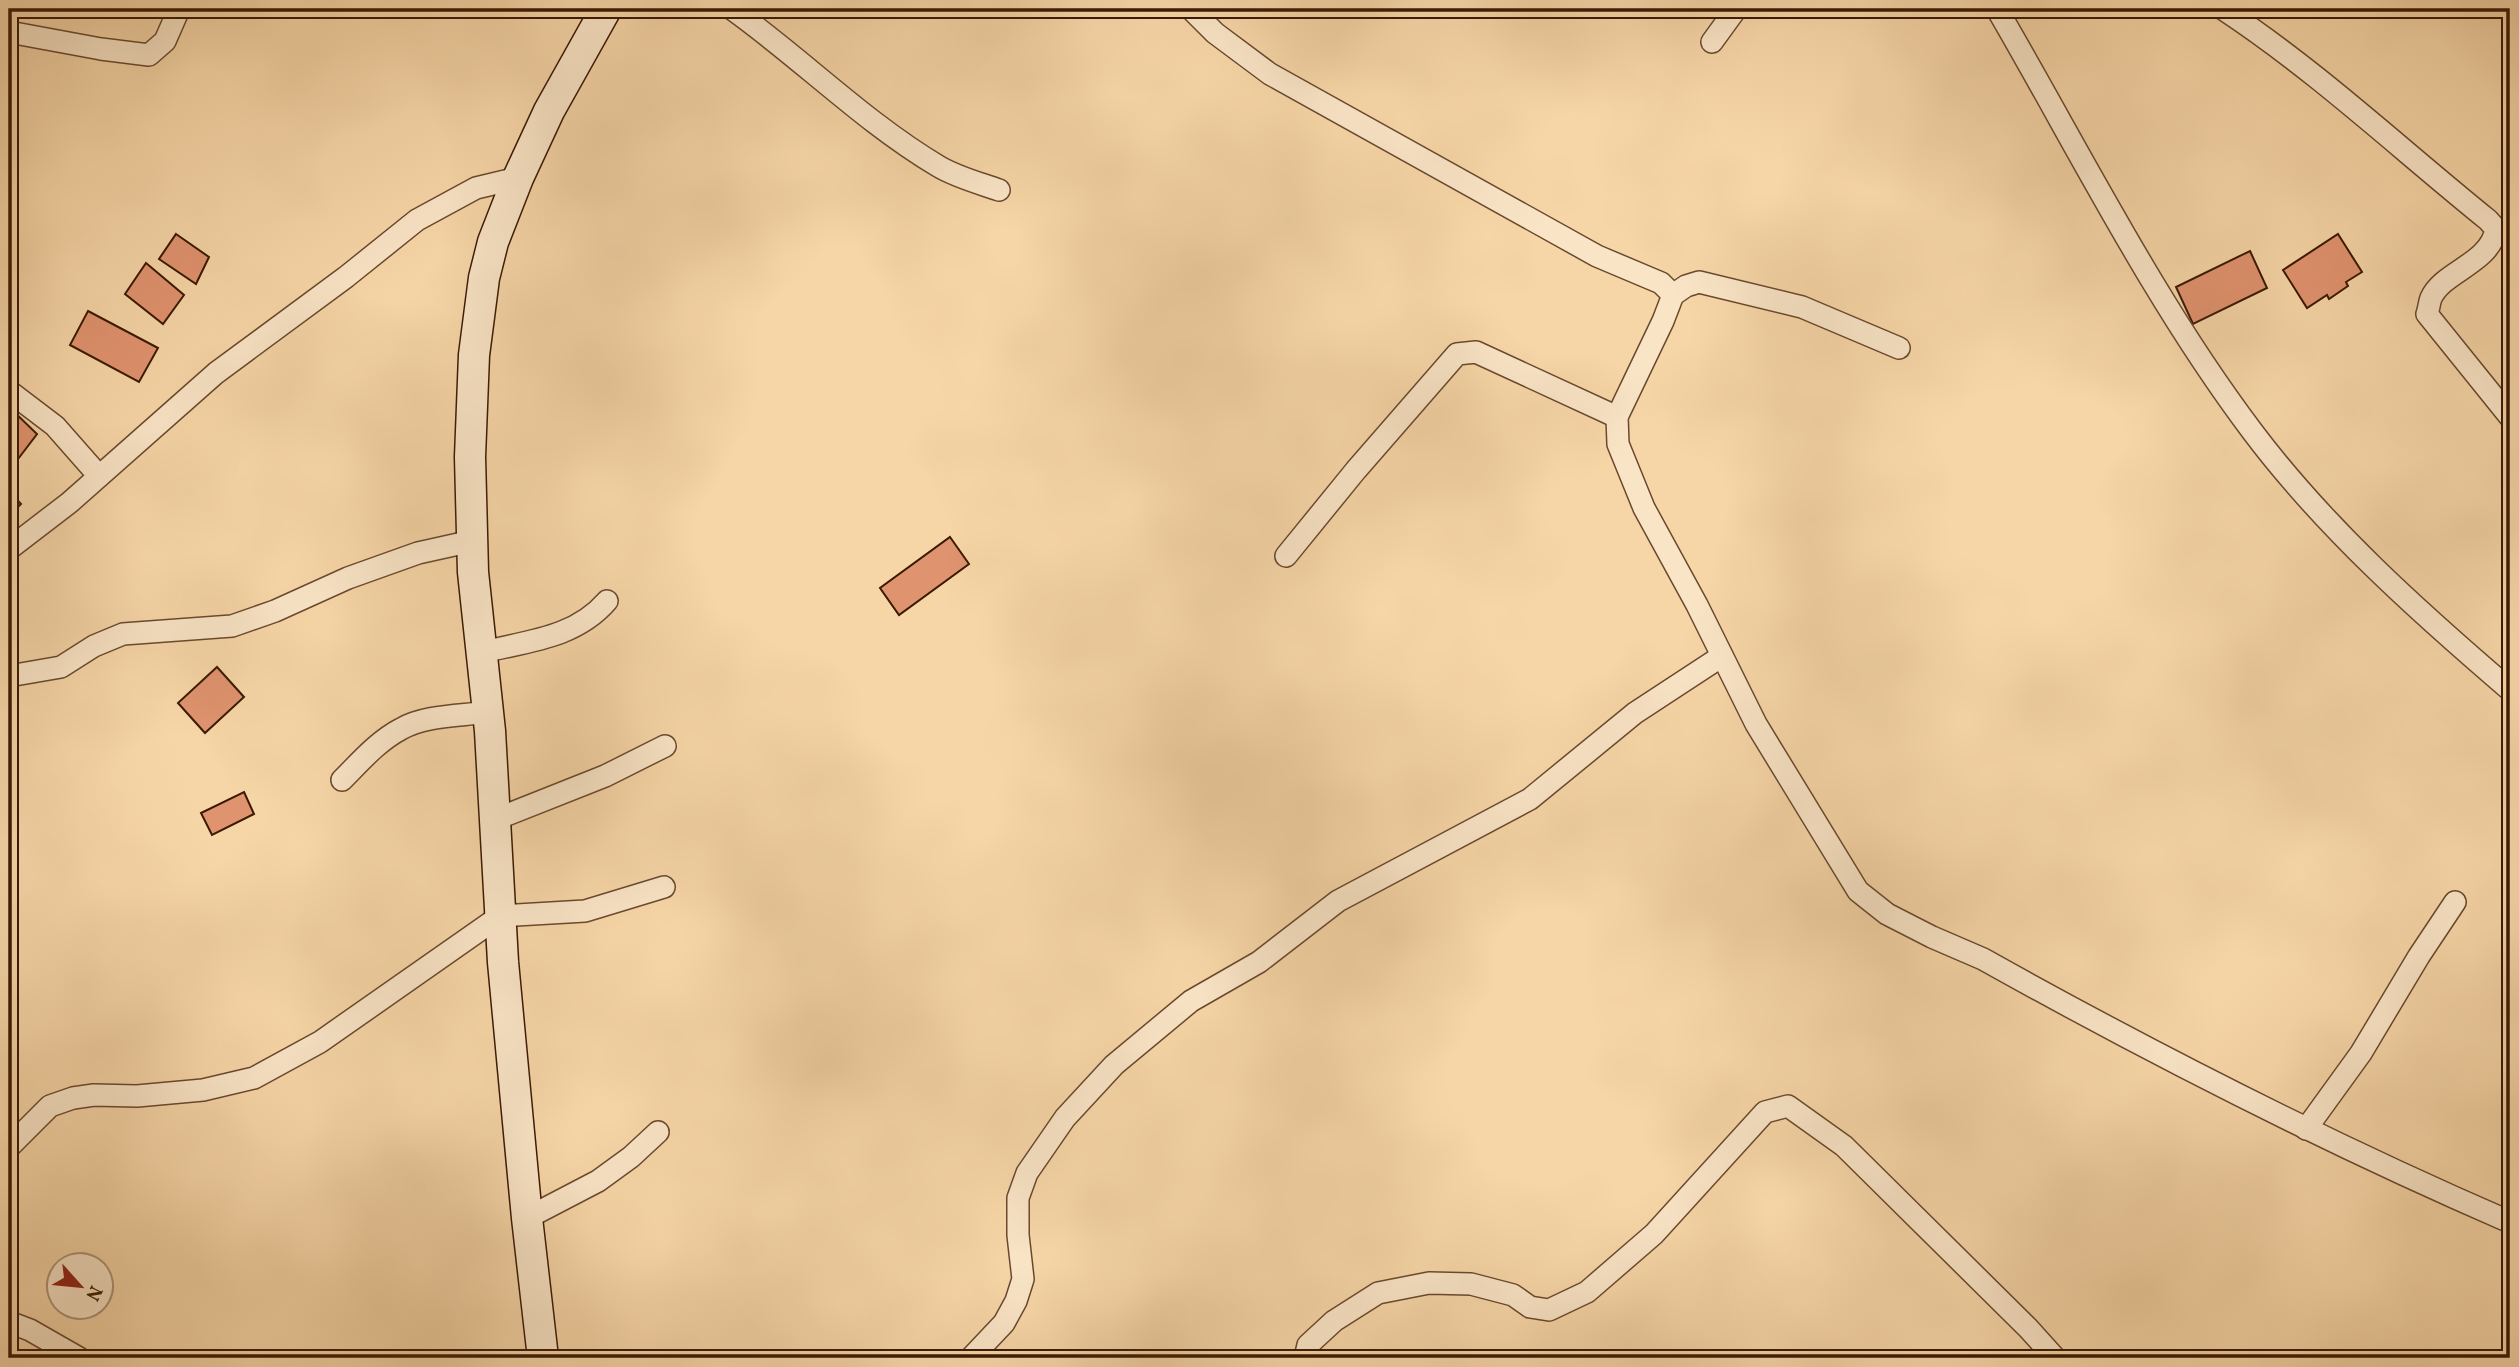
<svg xmlns="http://www.w3.org/2000/svg" width="2519" height="1367" font-family="Vollkorn,serif">
	<rect width="100%" height="100%" fill="#f6d5a7"/>
	<filter id="stains"><feTurbulence type="fractalNoise" baseFrequency=".00286" numOctaves="4"/><feColorMatrix values="0 0 0 0 .2 0 0 0 0 .09 0 0 0 0 .02 0 0 0 .5 -.17"/></filter>
	<radialGradient id="worn" r=".72"><stop offset=".6" stop-color="#630" stop-opacity="0"/><stop offset="1" stop-color="#630" stop-opacity=".3"/></radialGradient>
	<g fill="#e0936f" stroke="#3a1a05" stroke-width="2">
		<path d="M176,234L209,257L196,284L159,259Z"/>
		<path d="M2338,234L2362,272L2346,282L2348,286L2329,299L2327,295L2307,308L2283,270Z"/>
		<path d="M2250,251L2267,288L2193,324L2176,287Z"/>
		<path d="M146,263L184,295L163,324L125,294Z"/>
		<path d="M88,311L158,348L139,382L70,345Z"/>
		<path d="M9,407L37,434L15,463L9,456Z"/>
		<path d="M9,491L21,504L9,516Z"/>
		<path d="M950,537L969,564L899,615L880,588Z"/>
		<path d="M217,667L244,697L205,733L178,703Z"/>
		<path d="M244,792L254,814L212,835L201,813Z"/>
	</g>
	<g fill="none" stroke-linecap="round" stroke-linejoin="round">
		<defs>
			<g id="street">
				<path d="M732,9C802,59 864,122 938,166C956,177 979,183 999,190"/>
				<path d="M1191,9L1215,33L1270,74L1597,256L1661,283L1673,295"/>
				<path d="M1997,9C2079,150 2154,301 2252,431C2324,527 2419,612 2510,690"/>
				<path d="M2223,9C2317,71 2400,149 2488,220L2496,229C2490,264 2443,271 2431,298C2429,303 2429,309 2427,314L2510,417"/>
				<path d="M9,32L101,49L149,55L165,41L179,9"/>
				<path d="M1712,42L1736,9"/>
				<path d="M1899,348L1802,307L1699,282L1686,286L1673,295L1663,321L1617,417L1618,444L1644,508L1697,605L1756,724L1858,891L1887,914L1932,937L1983,959C2155,1055 2330,1144 2510,1222"/>
				<path d="M9,391L55,426L99,476"/>
				<path d="M9,549L69,503L216,373L346,277L417,220L476,188L518,178"/>
				<path d="M1286,556L1356,470L1457,354L1476,352L1617,417"/>
				<path d="M483,652C528,641 575,638 607,601"/>
				<path d="M9,676L61,667L94,646L123,634L232,626L275,611L348,578L418,553L472,541"/>
				<path d="M342,780C360,762 378,741 401,729C425,715 461,716 488,712"/>
				<path d="M494,820L605,776L665,746"/>
				<path d="M2306,1129L2361,1053L2419,956L2455,902"/>
				<path d="M9,1147L50,1106L73,1098L94,1095L137,1096L203,1090L254,1078L320,1042L500,916L585,911L664,887"/>
				<path d="M527,1218L598,1181L631,1157L658,1132"/>
				<path d="M9,1322L30,1330L79,1358"/>
				<path d="M971,1358L1004,1323L1016,1301L1023,1279L1018,1235V1198L1027,1173L1065,1118L1114,1065L1191,1001L1259,962L1338,901L1530,799L1635,713L1722,656"/>
				<path d="M1305,1358L1308,1345L1334,1321L1378,1293L1429,1283L1471,1284L1513,1295L1530,1307L1549,1310L1587,1292L1654,1234L1765,1112L1788,1106L1844,1146L2028,1328L2055,1358"/>
			</g>
			<path id="secondary" d="M543,1358L527,1218L503,962L490,731L473,572L470,457L474,355L484,278L493,242L518,178L549,111L606,9"/>
		</defs>
		<use href="#street" stroke="#69492e" stroke-width="24"/>
		<use href="#secondary" stroke="#3a1a05" stroke-width="33"/>
		<use href="#street" stroke="#f9e4c6" stroke-width="21"/>
		<use href="#secondary" stroke="#f9e4c6" stroke-width="30"/>
	</g>
	<rect width="2519" height="1367" fill="none" stroke="#f6d5a7" stroke-width="35"/>
	<rect x="10" y="10" width="2498" height="1346" fill="none" stroke="#3a1a05" stroke-width="3.5"/>
	<rect x="18" y="18" width="2484" height="1332" fill="none" stroke="#3a1a05" stroke-width="2"/>
	<g transform="translate(80 1286) rotate(117)"><circle r="33" fill="#f9e4c6" stroke="#ad9379" stroke-width="2"/>
	<path d="M0-5L12 26L0 18L-12 26Z" fill="#8f2418"/>
	<text y="-10" font-size="19" font-weight="bold" text-anchor="middle" fill="#3a1a05">N</text>
	</g>
	<rect width="100%" height="100%" filter="url(#stains)"/>
	<rect width="100%" height="100%" fill="url(#worn)"/>
</svg>
